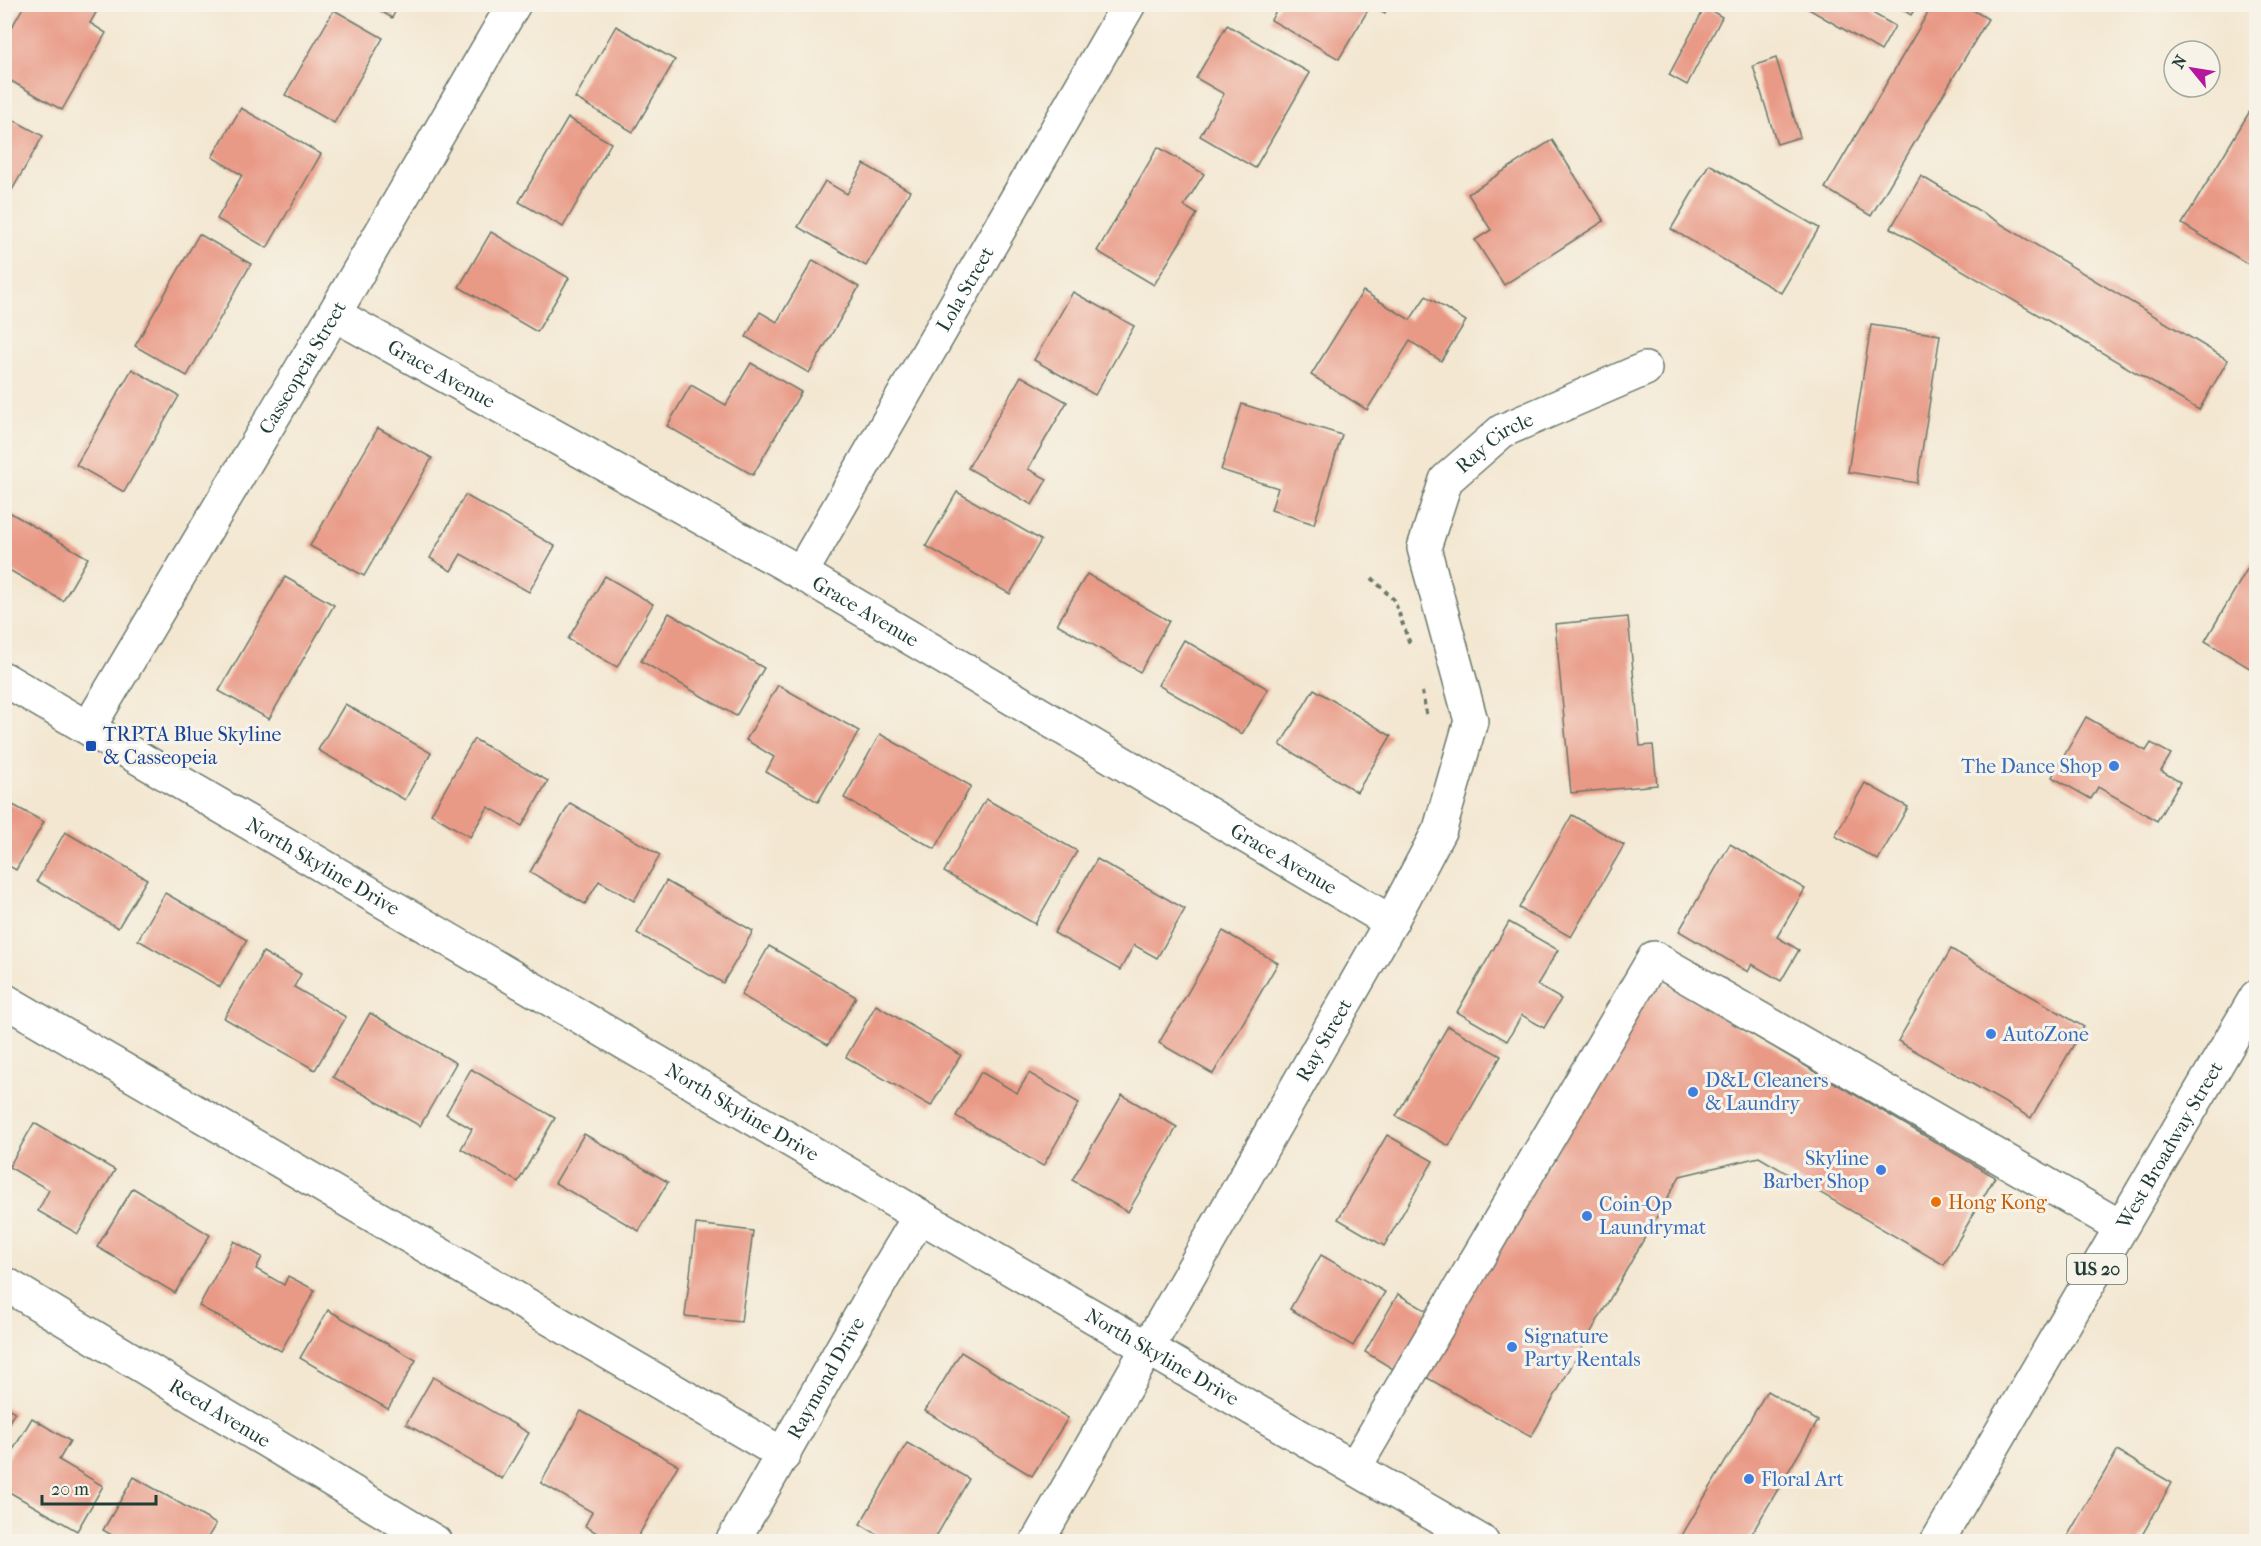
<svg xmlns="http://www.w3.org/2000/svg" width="2261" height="1546" font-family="'IM FELL French Canon',serif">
	<rect width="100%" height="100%" fill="#f7f3e8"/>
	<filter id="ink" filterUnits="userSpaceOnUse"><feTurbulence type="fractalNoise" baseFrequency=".0167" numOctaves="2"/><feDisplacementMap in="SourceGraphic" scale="12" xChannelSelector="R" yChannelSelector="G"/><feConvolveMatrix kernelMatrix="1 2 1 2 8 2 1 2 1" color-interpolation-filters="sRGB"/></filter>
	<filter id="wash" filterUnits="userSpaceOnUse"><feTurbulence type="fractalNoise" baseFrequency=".008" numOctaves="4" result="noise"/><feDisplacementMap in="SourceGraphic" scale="24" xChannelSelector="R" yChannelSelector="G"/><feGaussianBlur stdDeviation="1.35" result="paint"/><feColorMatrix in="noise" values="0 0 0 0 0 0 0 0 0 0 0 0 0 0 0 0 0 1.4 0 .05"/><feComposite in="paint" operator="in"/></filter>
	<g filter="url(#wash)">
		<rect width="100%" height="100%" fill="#f3e7d1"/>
		<g id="blocks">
			<g fill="#e99a86">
				<path d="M25,4H101L90,23L106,33L62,110L4,77V41Z"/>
				<path d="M369,4H399L392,18Z"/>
				<path d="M1280,4H1389L1385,13L1371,5L1339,59L1271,20Z"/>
				<path d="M1800,4H1857L1895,26L1881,51Z"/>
				<path d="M1893,4H1918L1911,15Z"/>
				<path d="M1933,4H1963L1988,19L1871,216L1825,188Z"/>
				<path d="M1705,7L1722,17L1687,85L1669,75Z"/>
				<path d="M334,10L383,38L334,123L285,95Z"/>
				<path d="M1227,25L1310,73L1255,168L1200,136L1224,94L1196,78Z"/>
				<path d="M616,26L675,60L633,132L575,98Z"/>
				<path d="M1776,58L1800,137L1777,144L1753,66Z"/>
				<path d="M2256,101V269L2182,224Z"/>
				<path d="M241,108L321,154L267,248L217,219L242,175L212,157Z"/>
				<path d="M4,115L43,136L4,204Z"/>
				<path d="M568,118L611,143L563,227L519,202Z"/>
				<path d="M1552,140L1604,221L1504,285L1475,240L1491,230L1468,194Z"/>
				<path d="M1158,147L1204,174L1184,206L1197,214L1154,285L1097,251Z"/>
				<path d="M864,164L910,191L866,266L798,227L825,181L847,194Z"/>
				<path d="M1709,164L1819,228L1781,293L1671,229Z"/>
				<path d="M1921,176L2228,360L2199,410L1891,228Z"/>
				<path d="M491,232L569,278L537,332L459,287Z"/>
				<path d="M199,234L251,264L187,376L135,346Z"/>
				<path d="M813,260L859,287L809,373L746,337L760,312L777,322Z"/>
				<path d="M1363,291L1410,320L1426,296L1466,321L1441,361L1410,341L1367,410L1311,375Z"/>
				<path d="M1073,292L1134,326L1095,395L1034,360Z"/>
				<path d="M1871,325L1940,335L1917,483L1848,472Z"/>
				<path d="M751,363L801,392L753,475L667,426L691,385L726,405Z"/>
				<path d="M132,369L179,396L124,492L76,465Z"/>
				<path d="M1021,376L1067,402L1028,469L1047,479L1032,505L968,468Z"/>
				<path d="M1242,404L1342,435L1314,524L1271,510L1278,488L1221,470Z"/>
				<path d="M378,428L432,458L364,576L310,546Z"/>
				<path d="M957,492L1041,540L1010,594L926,546Z"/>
				<path d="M465,495L555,546L529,592L461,554L451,571L430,558Z"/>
				<path d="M4,509L88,558L63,601L4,567Z"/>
				<path d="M2256,554V672L2205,641Z"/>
				<path d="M1087,574L1169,621L1140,672L1057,624Z"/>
				<path d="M605,576L653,604L617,667L568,639Z"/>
				<path d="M285,577L334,605L269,719L219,691Z"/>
				<path d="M669,613L764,668L736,716L641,661Z"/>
				<path d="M1628,617L1640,746L1653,745L1657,785L1571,793L1555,624Z"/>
				<path d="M1184,640L1268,689L1242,734L1158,685Z"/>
				<path d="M778,685L859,731L818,802L766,772L774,757L746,740Z"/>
				<path d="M1314,689L1391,736L1357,792L1280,745Z"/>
				<path d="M345,704L431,753L405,800L318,750Z"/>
				<path d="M2086,717L2146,751L2151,743L2171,754L2161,771L2180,782L2157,821L2098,787L2091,799L2052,777Z"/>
				<path d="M880,734L971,786L935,849L844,798Z"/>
				<path d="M474,739L548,781L522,826L488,807L470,837L431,814Z"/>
				<path d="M1865,783L1908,807L1878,860L1835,836Z"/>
				<path d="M986,799L1077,851L1035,924L944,872Z"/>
				<path d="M4,800L44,822L16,870L4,863Z"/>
				<path d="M570,803L660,855L634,901L599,881L585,904L530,872Z"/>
				<path d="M1572,815L1624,845L1571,937L1519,908Z"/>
				<path d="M65,832L147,879L118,928L37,881Z"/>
				<path d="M1730,844L1805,889L1777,937L1799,950L1781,981L1752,964L1748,972L1679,931Z"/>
				<path d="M1097,859L1185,909L1157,958L1134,945L1120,970L1054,933Z"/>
				<path d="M666,881L753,931L723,983L637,933Z"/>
				<path d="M165,893L247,940L220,987L138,940Z"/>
				<path d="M1509,922L1558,950L1537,985L1561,999L1544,1028L1522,1015L1507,1041L1457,1012Z"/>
				<path d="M1223,931L1278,963L1213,1074L1159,1043Z"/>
				<path d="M769,946L856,997L828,1045L741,995Z"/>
				<path d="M1951,949L2084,1027L2031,1118L1898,1041Z"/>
				<path d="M263,952L301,974L294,987L346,1017L315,1070L224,1018Z"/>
				<path d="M1656,978L1995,1177L1944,1265L1759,1157L1680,1176L1531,1437L1424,1376Z"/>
				<path d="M876,1005L961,1055L931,1106L846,1057Z"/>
				<path d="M370,1013L456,1063L420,1126L333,1077Z"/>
				<path d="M1448,1026L1501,1056L1449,1146L1396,1116Z"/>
				<path d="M471,1069L555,1118L518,1182L461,1149L472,1129L446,1114Z"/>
				<path d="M981,1072L1017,1093L1029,1073L1079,1103L1043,1166L956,1116Z"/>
				<path d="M1122,1095L1177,1127L1128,1212L1072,1180Z"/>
				<path d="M34,1123L115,1170L78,1234L38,1211L49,1190L9,1167Z"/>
				<path d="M584,1134L668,1182L639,1231L555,1183Z"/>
				<path d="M1387,1135L1433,1161L1384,1246L1338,1219Z"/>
				<path d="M133,1188L210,1235L175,1293L97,1247Z"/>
				<path d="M696,1224L753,1231L741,1322L685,1316Z"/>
				<path d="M234,1241L262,1257L256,1269L284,1285L288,1276L315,1290L281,1351L199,1306Z"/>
				<path d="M1321,1255L1385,1292L1353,1346L1290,1309Z"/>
				<path d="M1398,1294L1437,1317L1403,1375L1365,1352Z"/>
				<path d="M328,1310L416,1360L388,1409L300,1358Z"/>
				<path d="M961,1352L1068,1418L1032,1476L925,1411Z"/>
				<path d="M433,1377L529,1433L502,1479L406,1424Z"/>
				<path d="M1767,1391L1818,1421L1747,1542H1688L1681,1537Z"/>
				<path d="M4,1406L15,1412L4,1430Z"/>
				<path d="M581,1411L678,1465L635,1542H612L585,1526L592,1512L541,1483Z"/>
				<path d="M32,1418L70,1441L59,1460L103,1486L77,1531L4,1489V1465Z"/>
				<path d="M907,1443L969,1479L933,1542H890L860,1524Z"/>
				<path d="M2117,1451L2172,1483L2138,1542H2064Z"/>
				<path d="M134,1477L216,1524L205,1542H123L103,1530Z"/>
			</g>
		</g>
	</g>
	<g filter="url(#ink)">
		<use href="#blocks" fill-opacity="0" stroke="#69786b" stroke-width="1.5"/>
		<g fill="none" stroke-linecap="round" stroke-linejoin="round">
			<defs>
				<g id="minor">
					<path id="s1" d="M334,314L801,573L1391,922"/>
					<path id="s2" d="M801,573L1129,4"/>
					<path id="s3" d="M89,727L334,314L514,4"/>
					<path d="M4,1000L784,1455"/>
					<path id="s4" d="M4,1283L435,1542"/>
					<path d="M1355,1467L1654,958L2121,1227"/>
					<path id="s5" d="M732,1542C796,1434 854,1322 920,1216"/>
					<path id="s6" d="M1037,1542L1391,922L1440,829L1471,721L1424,548L1446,480L1502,431L1645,369"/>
				</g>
				<g id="major">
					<path id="s7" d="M4,679L920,1216L1482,1542"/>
					<path id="s8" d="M1937,1542L2256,997"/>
				</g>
			</defs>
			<use href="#minor" stroke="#69786b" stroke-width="36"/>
			<use href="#major" stroke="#69786b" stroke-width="36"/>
			<g stroke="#69786b" stroke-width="4" stroke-dasharray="4.5 4.5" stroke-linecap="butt">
				<path d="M1372,578L1394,600L1410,644"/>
				<path d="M1422,692L1427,718"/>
			</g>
			<use href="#minor" stroke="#fff" stroke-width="33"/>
			<use href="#major" stroke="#fff" stroke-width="33"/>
		</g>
	</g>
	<rect fill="#1a4fb4" stroke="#f7f3e8" stroke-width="2" x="85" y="740" width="12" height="12" rx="3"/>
	<g fill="#3f7fe0" stroke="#f7f3e8" stroke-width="2">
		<circle cx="2114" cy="766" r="6"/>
		<circle cx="1991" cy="1034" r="6"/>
		<circle cx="1693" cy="1092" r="6"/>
		<circle cx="1881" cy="1170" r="6"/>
		<circle cx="1587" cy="1216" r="6"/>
		<circle cx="1512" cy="1347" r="6"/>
		<circle cx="1749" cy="1479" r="6"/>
	</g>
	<circle fill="#e8710a" stroke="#f7f3e8" stroke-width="2" cx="1936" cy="1202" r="6"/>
	<g text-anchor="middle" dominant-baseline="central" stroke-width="6" stroke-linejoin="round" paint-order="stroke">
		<rect fill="#f7f3e8" stroke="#60746a" stroke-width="1.5" x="2067" y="1254" width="60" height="30" rx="4.5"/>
		<g font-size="18" font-weight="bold" fill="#1f3d34">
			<text x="2097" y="1269">US 20</text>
		</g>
		<g font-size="20" fill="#1f3d34" stroke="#f7f3e8">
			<text stroke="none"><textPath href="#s2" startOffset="328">Lola Street</textPath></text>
			<text stroke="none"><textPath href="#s3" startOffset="418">Casseopeia Street</textPath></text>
			<text stroke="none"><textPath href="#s1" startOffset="123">Grace Avenue</textPath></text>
			<text stroke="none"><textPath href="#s6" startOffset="1244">Ray Circle</textPath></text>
			<text stroke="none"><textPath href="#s1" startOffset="609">Grace Avenue</textPath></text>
			<text stroke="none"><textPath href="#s1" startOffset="1095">Grace Avenue</textPath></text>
			<text stroke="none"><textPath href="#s7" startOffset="370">North Skyline Drive</textPath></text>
			<text stroke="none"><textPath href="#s6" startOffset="578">Ray Street</textPath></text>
			<text stroke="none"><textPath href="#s7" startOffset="856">North Skyline Drive</textPath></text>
			<text stroke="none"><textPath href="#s8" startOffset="460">West Broadway Street</textPath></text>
			<text stroke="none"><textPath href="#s7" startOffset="1342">North Skyline Drive</textPath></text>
			<text stroke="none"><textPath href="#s5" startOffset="189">Raymond Drive</textPath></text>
			<text stroke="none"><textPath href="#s4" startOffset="252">Reed Avenue</textPath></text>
		</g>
		<g font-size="20" fill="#164399" stroke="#f7f3e8" text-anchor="start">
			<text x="103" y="734">TRPTA Blue Skyline<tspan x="103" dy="23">&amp; Casseopeia</tspan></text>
		</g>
		<g font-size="20" fill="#366cbe" stroke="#f7f3e8" text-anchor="start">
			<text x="2102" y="766" text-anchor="end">The Dance Shop</text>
			<text x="2003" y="1034">AutoZone</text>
			<text x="1705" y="1080">D&amp;L Cleaners<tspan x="1705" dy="23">&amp; Laundry</tspan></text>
			<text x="1869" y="1158" text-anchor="end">Skyline<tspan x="1869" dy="23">Barber Shop</tspan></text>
			<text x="1599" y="1204">Coin-Op<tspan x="1599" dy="23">Laundrymat</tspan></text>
			<text x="1524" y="1336">Signature<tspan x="1524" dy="23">Party Rentals</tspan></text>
			<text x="1761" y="1479">Floral Art</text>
		</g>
		<g font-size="20" fill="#c56008" stroke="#f7f3e8" text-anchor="start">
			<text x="1948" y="1202">Hong Kong</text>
		</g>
	</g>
	<rect width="2261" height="1546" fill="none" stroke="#f7f3e8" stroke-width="24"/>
	<g transform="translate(2192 69) rotate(300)"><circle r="28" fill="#f7f3e8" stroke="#a1aaa0" stroke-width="1.5"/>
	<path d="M0-4.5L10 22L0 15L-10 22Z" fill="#b5179e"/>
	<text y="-9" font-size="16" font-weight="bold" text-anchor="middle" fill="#1f3d34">N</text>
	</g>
	<path d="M42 1495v9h114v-9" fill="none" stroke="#1f3d34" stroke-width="3"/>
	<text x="51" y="1495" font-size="18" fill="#1f3d34" stroke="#f7f3e8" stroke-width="4.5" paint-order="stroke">20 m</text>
</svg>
